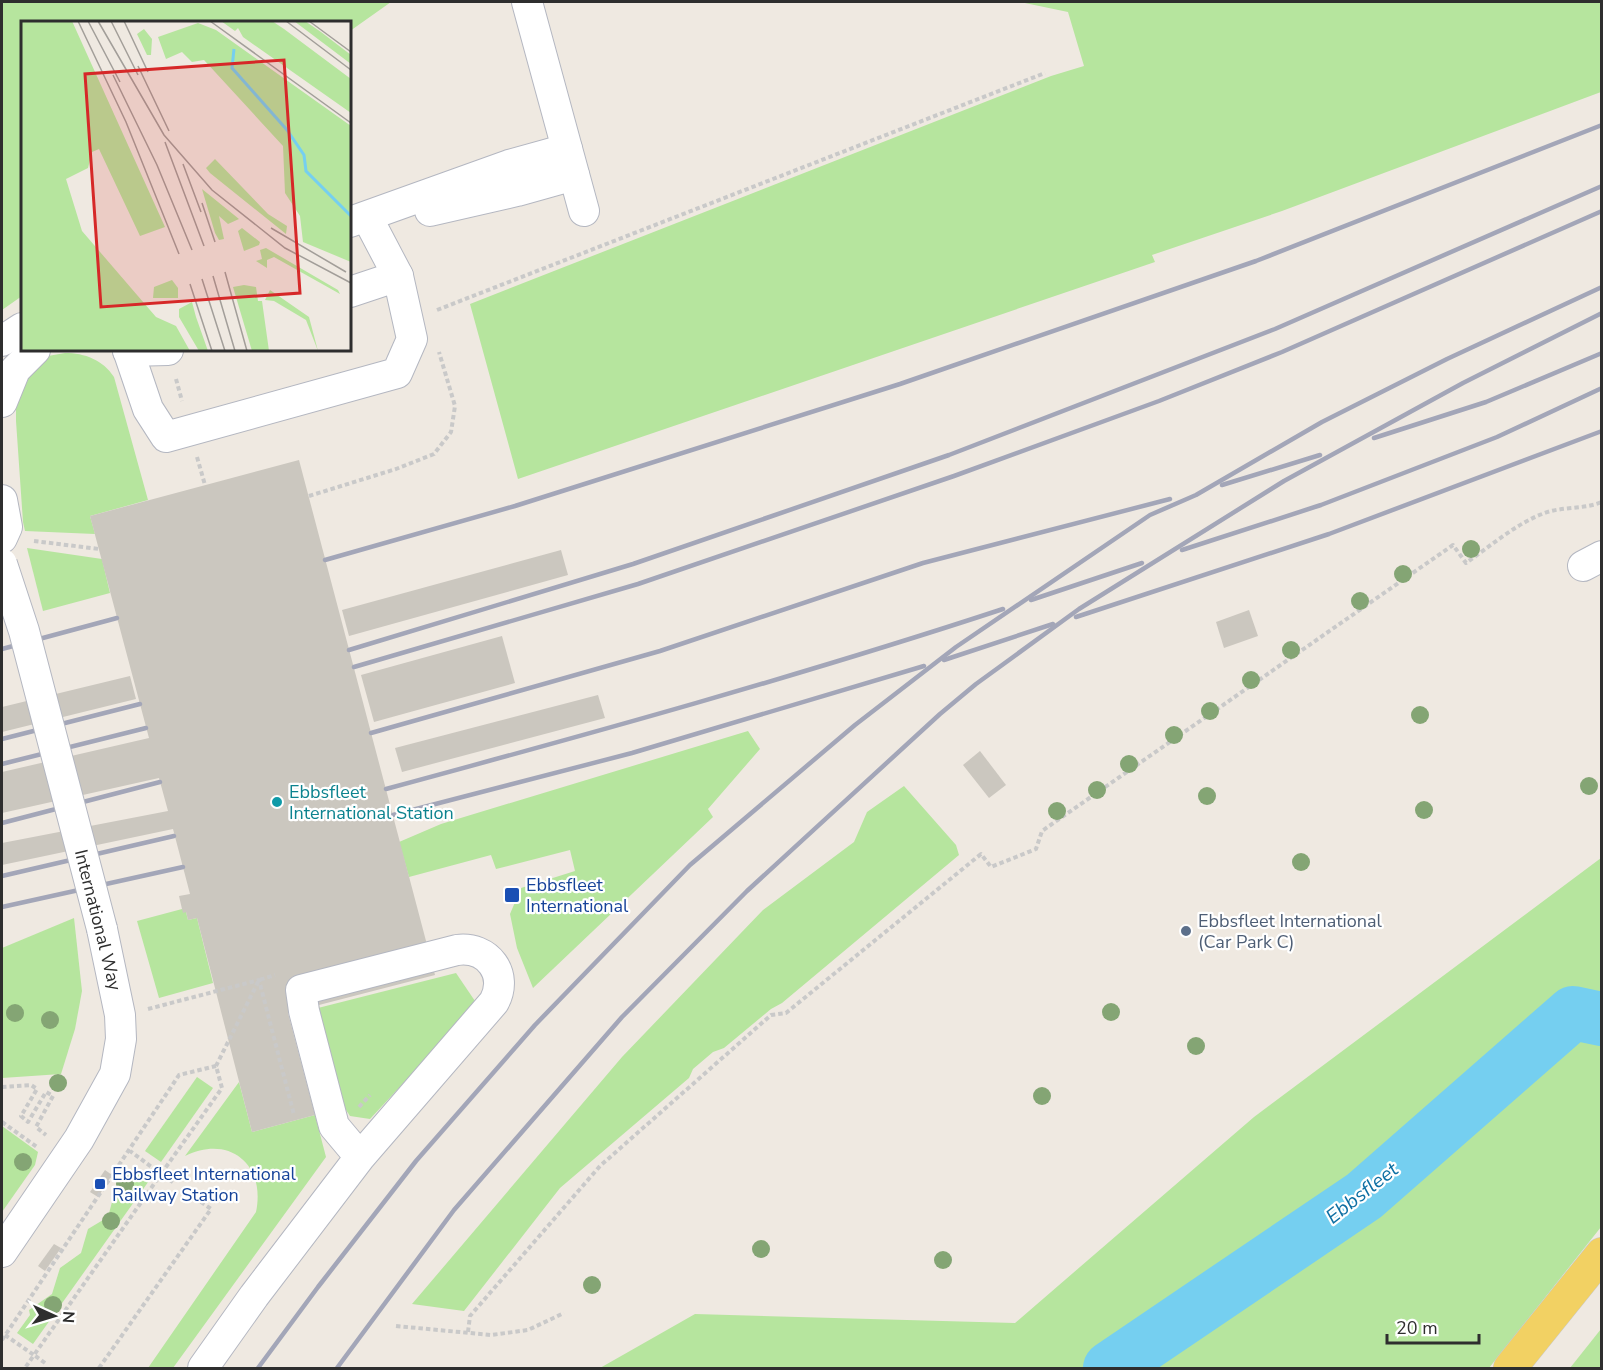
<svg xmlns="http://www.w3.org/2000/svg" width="1603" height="1370" font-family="'Nunito Sans',sans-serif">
	<rect width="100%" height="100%" fill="#efe9e1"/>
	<g fill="#b6e59e">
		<path d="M2,2H391L350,31V22H22V296L2,310Z"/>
		<path d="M1020,2H1601V92L1282,211L1152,255L1155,262L518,479L470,304L1051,76L1084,66L1068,12Z"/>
		<path d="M65,353C85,353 103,360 114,377L148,500L90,516L95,534L25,531L23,522L16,421V405L20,387L48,356Z"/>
		<path d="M27,548L102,559L110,593L43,611Z"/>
		<path d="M748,731L760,749L708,809L713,817L533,988L517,948L510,914L521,888L575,871L570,850L496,869L491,855L409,877L399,842L441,824Z"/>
		<path d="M904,786L956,845L959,855L782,1003L771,1009L724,1048L713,1052L693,1069L689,1078L560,1188L464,1311L412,1304L622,1057L763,910L854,842L867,812Z"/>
		<path d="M1601,858V1227L1489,1368H600L695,1314L1015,1323L1254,1117Z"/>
		<path d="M182,909L186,912L188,920L197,918L213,983L159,998L137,921Z"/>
		<path d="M74,918L82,991L75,1029L61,1074L2,1078V948Z"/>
		<path d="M456,973L477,1004L370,1119L350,1116L344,1107L318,1008Z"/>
		<path d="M197,1077L213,1088L161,1162L145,1151Z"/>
		<path d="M239,1082L252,1132L315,1115L326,1157L173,1368H148L256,1212C266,1164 229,1134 185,1156Z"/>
		<path d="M2,1126L38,1152L35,1165L2,1212Z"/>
		<path d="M134,1166L151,1178L33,1344L17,1333L30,1315L29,1310L52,1294L60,1268L81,1253L88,1229L108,1217L116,1187L121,1186Z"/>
		<path d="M1601,1329V1368H1570Z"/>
	</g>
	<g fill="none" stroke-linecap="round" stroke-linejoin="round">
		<path stroke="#75cff0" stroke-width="54" d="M1110,1368L1364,1196L1573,1013L1602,1019"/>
	</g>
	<g fill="#cbc7bf">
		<path d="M299,460L435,975L288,1013L315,1115L252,1132L197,918L188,920L186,912L183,913L182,909L179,896L190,894L173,829L2,865V843L168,811L159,778L2,813V772L149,738L90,516Z"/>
		<path d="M561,550L568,575L349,636L342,610Z"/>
		<path d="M1249,610L1258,636L1224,648L1216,622Z"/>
		<path d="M502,636L515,683L374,722L361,675Z"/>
		<path d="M130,676L136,699L2,732V707Z"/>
		<path d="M598,695L605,718L402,772L395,748Z"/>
		<path d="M980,751L1006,785L989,798L963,765Z"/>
		<path d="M105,1170L112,1175L98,1197L90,1192Z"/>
		<path d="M54,1244L61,1248L45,1271L38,1266Z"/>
	</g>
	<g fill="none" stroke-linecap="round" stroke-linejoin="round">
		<defs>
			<g id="minor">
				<path d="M527,2L584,211"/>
				<path d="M430,211L517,191L574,175"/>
				<path d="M350,222L509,165L567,149"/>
				<path d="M350,292L398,276"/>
				<path d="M2,341L22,328"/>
				<path d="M128,350L148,409L166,437L397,373L412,339L398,276L367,217"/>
				<path d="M128,351L168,350"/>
				<path d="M2,402L15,370L35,350"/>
				<path d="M2,500L7,527L2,538"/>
				<path d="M1583,566L1602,556"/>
				<path d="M2,1252L79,1139L115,1074L121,1039L120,1015L102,929"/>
				<path d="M203,1368L254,1296L360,1157L494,1002C509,974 488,946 457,950L301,990L304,1011L334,1126L360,1157"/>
			</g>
			<path id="major" d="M1510,1368L1602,1254"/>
		</defs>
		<use href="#minor" stroke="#b4b7c1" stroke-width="32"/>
		<use href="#major" stroke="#c9c9c9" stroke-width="34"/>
		<g stroke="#c9c9c9" stroke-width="4" stroke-dasharray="4.5 3" stroke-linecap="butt">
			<path d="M437,310L1045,73"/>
			<path d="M176,379L182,401"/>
			<path d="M197,457L205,485"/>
			<path d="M309,496L396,469L434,454L451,432L455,406L439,352"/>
			<path d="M34,541L99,549"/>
			<path d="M148,1009L259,980L294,1115"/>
			<path d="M2,1087L31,1085L37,1089L21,1116L28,1122L46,1092L53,1096L36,1127L46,1135"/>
			<path d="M359,1107L370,1095"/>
			<path d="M2,1122L37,1147"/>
			<path d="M173,1182L161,1174L222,1088L216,1066L259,980L275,975"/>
			<path d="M396,1326L491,1335L528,1330L564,1313"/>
			<path d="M468,1332L470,1316L600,1166L771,1015L786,1013L981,854L991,867L1036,849L1042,831L1453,545L1466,563C1489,547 1516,524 1542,514C1561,506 1582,510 1602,502"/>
			<path d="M5,1335L34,1355L25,1368"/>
			<path d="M2,1340L179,1075L216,1066"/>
			<path d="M45,1363L34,1355L161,1174L130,1151"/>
			<path d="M99,1368L211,1209L197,1199"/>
		</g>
		<use href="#minor" stroke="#fff" stroke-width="30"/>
		<use href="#major" stroke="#f2d163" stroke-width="33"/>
		<g stroke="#a3a6b8" stroke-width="4.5">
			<path d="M1374,438L1486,402L1602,353"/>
			<path d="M1222,485L1320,455"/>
			<path d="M1182,550L1321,505L1497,437L1602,388"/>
			<path d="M325,560L515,506L900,384L1256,261L1602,125"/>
			<path d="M1031,600L1142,563"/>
			<path d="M1076,617L1329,534L1602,431"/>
			<path d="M2,649L117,618"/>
			<path d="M349,650L633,564L949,455L1275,329L1602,186"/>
			<path d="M944,660L1053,624"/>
			<path d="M354,667L638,584L954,476L1159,401L1282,352L1602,211"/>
			<path d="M371,733L660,651L923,563L1170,499"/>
			<path d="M2,739L140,704"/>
			<path d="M2,764L146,728"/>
			<path d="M386,789C593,733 799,676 1003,609"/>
			<path d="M393,815L632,753L924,666"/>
			<path d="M2,823L160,782"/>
			<path d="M2,876L174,836"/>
			<path d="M2,907L183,867"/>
			<path d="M258,1368L318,1287L416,1161L535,1025L690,865L855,725L956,647L1150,515L1196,495L1322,422L1447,359L1602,287"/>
			<path d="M337,1368L454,1210L622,1017L747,891L940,714L976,684L1079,609L1284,481L1463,383L1602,313"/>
		</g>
		<defs>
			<path id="minor-bridge" d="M2,564L24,631L102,929"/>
		</defs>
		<use href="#minor-bridge" stroke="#b4b7c1" stroke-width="32" stroke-linecap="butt"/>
		<use href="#minor-bridge" stroke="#fff" stroke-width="30"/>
	</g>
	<g fill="#84a574">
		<circle cx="1471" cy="549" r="9"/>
		<circle cx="1403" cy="574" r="9"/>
		<circle cx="1360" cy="601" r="9"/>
		<circle cx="1291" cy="650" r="9"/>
		<circle cx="1251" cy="680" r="9"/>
		<circle cx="1210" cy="711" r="9"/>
		<circle cx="1420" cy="715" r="9"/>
		<circle cx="1174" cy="735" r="9"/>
		<circle cx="1129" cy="764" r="9"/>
		<circle cx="1589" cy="786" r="9"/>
		<circle cx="1097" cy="790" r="9"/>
		<circle cx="1207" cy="796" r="9"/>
		<circle cx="1424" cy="810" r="9"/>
		<circle cx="1057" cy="811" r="9"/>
		<circle cx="1301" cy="862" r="9"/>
		<circle cx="1111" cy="1012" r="9"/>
		<circle cx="15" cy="1013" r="9"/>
		<circle cx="50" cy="1020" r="9"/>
		<circle cx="1196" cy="1046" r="9"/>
		<circle cx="58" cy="1083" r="9"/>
		<circle cx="1042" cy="1096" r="9"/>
		<circle cx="23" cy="1162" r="9"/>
		<circle cx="125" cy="1184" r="9"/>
		<circle cx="111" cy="1221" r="9"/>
		<circle cx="761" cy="1249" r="9"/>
		<circle cx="943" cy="1260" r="9"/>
		<circle cx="592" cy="1285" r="9"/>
		<circle cx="53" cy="1305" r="9"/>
	</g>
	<circle fill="#0f9aa8" stroke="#fff" stroke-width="2" cx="277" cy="802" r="6"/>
	<g fill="#1a4fb4" stroke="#fff" stroke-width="2">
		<rect x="504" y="887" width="16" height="16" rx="3"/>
		<rect x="94" y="1178" width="12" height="12" rx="3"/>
	</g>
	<circle fill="#5c6f8a" stroke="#fff" stroke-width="2" cx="1186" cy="931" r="6"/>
	<g text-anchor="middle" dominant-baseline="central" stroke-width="4.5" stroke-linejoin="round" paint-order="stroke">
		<g font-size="18" fill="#0d838f" stroke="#fff" text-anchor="start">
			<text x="289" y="792">Ebbsfleet<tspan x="289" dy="21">International Station</tspan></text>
		</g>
		<g font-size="18" fill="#164399" stroke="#fff" text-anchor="start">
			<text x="526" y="885">Ebbsfleet<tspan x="526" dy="21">International</tspan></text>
			<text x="112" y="1174">Ebbsfleet International<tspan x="112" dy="21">Railway Station</tspan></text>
		</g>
		<g font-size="18" fill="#2e2e2e" stroke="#fff">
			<text transform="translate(98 920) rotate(76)">International Way</text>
		</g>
		<g font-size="18" fill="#4e5e75" stroke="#fff" text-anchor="start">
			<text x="1198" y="921">Ebbsfleet International<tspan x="1198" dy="21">(Car Park C)</tspan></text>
		</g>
		<g font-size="20" font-style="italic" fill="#0d6fa3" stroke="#fff">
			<text transform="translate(1362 1193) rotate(-38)">Ebbsfleet</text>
		</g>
	</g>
	<g transform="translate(21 21)">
		<rect width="330" height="330" fill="#efe9e1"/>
		<path d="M0,0H51L144,206L119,215L78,128L71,131L67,147L45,158L61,210L135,296L155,305L169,330H0ZM200,0H251L263,8L330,58V92L222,16L217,7L214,10ZM273,0H284L300,11L330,34V43ZM177,2L195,9L330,105V241L282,221L279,195L264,172L262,125L183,39L171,41L161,31L145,38L137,16ZM123,8L131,18L130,34H126L116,13ZM194,138L247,193L266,205L265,213L189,152L185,147ZM181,168L218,198L207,203L198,195L203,218L198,219L194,212ZM221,207L239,221L238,224L223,230L217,210ZM245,227L317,269L319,273L253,236L246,239V247L235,240L241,238L239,229ZM151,259L157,267V277H132L133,266ZM223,264L235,266L237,280H241L248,330H231L212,266ZM249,269L288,296L297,330L285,299L253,280L244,279ZM171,281L175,296L187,330H178L158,296V288Z" fill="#b6e59e"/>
		<path fill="none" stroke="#75cff0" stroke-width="3" d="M213,28L211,47L266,109L283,134L285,150L330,195"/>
		<path fill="none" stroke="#a29e99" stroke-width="1.5" d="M57,0L105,101L158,233M67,0L99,61M77,0L143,114L191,169L264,227L330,262M90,0L117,54M103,0L127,51M189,0L330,102M265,0L330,49M288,0L330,31M117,45L148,110M92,54L136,144L171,229M144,121L183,225M162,143L180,191M181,182L194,221M250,207L325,251M204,251L226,330M192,255L214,330M181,258L204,330M169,263L191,330"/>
		<path fill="#d62828" fill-opacity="0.15" stroke="#d62828" stroke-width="3" d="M263,39L279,272L80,286L64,53Z"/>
		<rect width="330" height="330" fill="none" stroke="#2e2e2e" stroke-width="3"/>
	</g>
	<rect width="1603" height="1370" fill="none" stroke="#2e2e2e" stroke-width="6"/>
	<g transform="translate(54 1316) rotate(94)" stroke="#ffffff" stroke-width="4.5" paint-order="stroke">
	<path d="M0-4.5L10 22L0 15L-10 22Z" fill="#2e2e2e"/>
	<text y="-9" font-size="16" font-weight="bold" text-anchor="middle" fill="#2e2e2e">N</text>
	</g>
	<path d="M1387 1334v9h92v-9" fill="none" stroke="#2e2e2e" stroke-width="3"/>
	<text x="1396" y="1334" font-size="18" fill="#2e2e2e" stroke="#ffffff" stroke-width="4.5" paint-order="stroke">20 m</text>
</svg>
